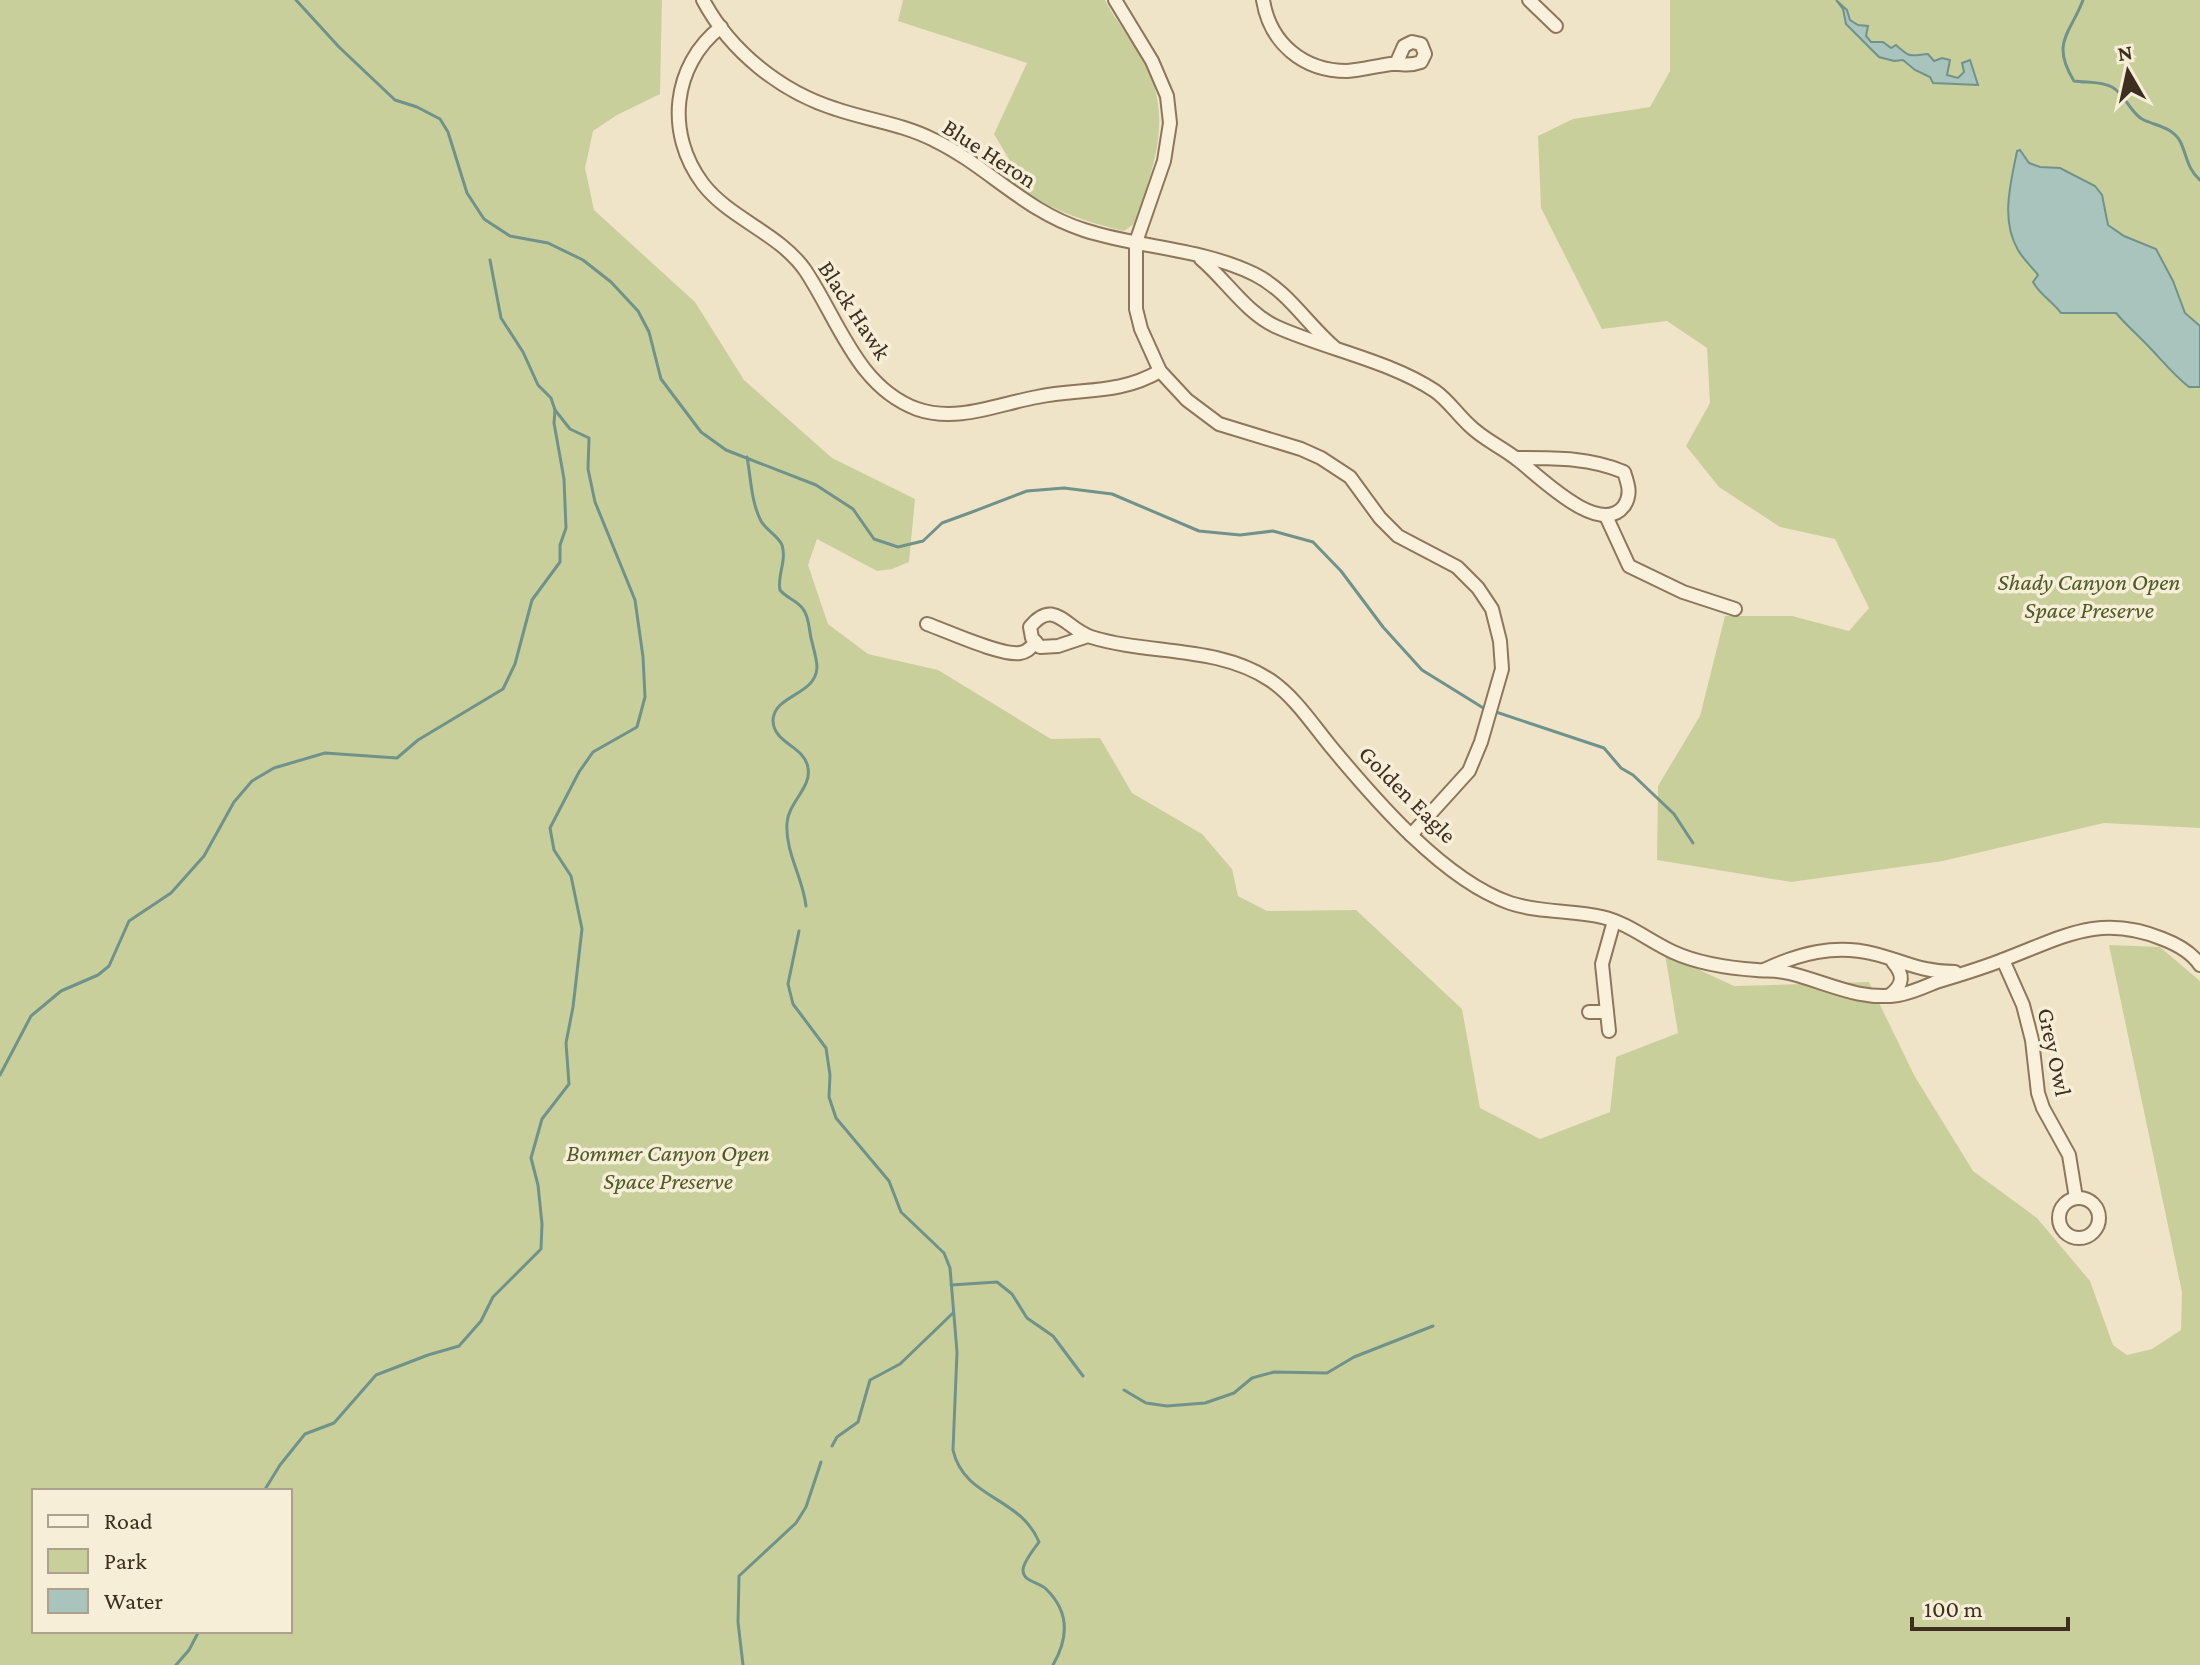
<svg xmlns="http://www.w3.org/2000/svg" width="2200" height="1665" font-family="'Crimson Pro',serif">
	<rect width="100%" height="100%" fill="#f0e4c8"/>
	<g fill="#c9cf9b" fill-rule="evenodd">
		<path d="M0,0H662L660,94L617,115L593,131L585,168L594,210L695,302L744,380L832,458L915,499L909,562L892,569L877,571L817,539L808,565L828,624L868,654L938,670L1051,739L1100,738L1132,793L1202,834L1232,869L1238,896L1267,911L1356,910L1462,1009L1480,1108L1540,1139L1610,1112L1616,1057L1678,1033L1665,954L1734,986L1869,982L1914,1075L1973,1171L2037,1218L2090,1281L2113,1345L2127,1355L2152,1349L2181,1330L2182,1292L2109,945L2160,947L2200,981V1665H0ZM34,1491H290V1631H34Z"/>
		<path d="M903,0H1105C1115,20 1130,38 1142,58C1175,116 1154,166 1134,224L1124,231C1080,221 1044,207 1008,181L1015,169L994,134L1027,63L898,21Z"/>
		<path d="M1670,0H2200V828L2104,823L1943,861L1791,882L1657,860L1658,786L1700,716L1725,616H1792L1849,631L1869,608L1835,539L1780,527L1719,487L1686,446L1710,403L1707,348L1667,321L1602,329L1541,208L1538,136L1573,119L1650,107L1670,71Z"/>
	</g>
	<g fill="#a9c4bc" stroke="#6f938a" stroke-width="2">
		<path d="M1836,0L1847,10L1850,20L1858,25L1868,26L1866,36L1871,42H1883L1891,48L1896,45C1911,58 1908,56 1928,54L1934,61L1942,58L1950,60L1947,75L1958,78L1964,72L1962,63L1970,60L1978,85L1933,83L1930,77L1915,70L1903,60L1894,61L1879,57L1846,24L1843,9Z"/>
		<path d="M2020,150L2029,163L2040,167L2060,168L2095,186L2102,195L2108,225L2124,236L2156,249L2173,281L2185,313L2200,326V387H2189C2175,376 2165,364 2152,350C2140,337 2127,326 2116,313H2061C2052,301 2040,295 2033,282L2038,275C2032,267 2023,259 2018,250C2000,219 2011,183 2017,151Z"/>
	</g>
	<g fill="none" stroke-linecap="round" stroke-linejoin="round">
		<g stroke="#6f938a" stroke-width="3">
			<path d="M296,0L339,47L395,100L417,107L440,119L448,132L467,193L484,219L510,236L548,243L583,260L611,282L638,311L649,332L661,379L701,432L726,450L816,485L853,509L874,539L898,547L923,541L942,523L972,512L1027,491L1064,488L1112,494L1199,531L1240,535L1273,531L1313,542L1341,571L1383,627L1422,670L1485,709"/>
			<path d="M2083,0C2071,33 2050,42 2074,81C2087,83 2100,81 2112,87C2126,95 2129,111 2142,119C2155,126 2171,126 2180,141C2187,155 2187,169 2200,180"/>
			<path d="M747,457C751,478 751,502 761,521C766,530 778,536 782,545C787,561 777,575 780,590C786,598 797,600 803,609C809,616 809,629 811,638C813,647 817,658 817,668C815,696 773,695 773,721C774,744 805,746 808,768C812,787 788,803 787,823C785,852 803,878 806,906"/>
			<path d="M1493,711L1604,748L1621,768L1633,775L1674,814L1693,843"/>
			<path d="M799,931L788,984L793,1004L826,1048L830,1075L829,1097L836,1118L889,1181L901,1212L944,1253L950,1268L957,1352L953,1450C964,1499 1020,1496 1039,1542C1034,1549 1023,1562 1023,1570C1023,1582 1039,1582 1046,1589C1070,1612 1068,1639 1053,1665"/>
			<path d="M0,1075L31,1016L61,991L98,975L109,966L129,921L171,893L204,856L234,802L252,781L274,768L325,753L397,758L418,740L503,689L515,664L532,600L560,562V545L566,528L564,479L554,423L555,410L551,398L538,385L523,352L501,318L490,260"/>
			<path d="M951,1285L997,1282L1012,1294L1027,1318L1053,1336L1083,1376"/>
			<path d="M1124,1390L1146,1403L1167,1406L1205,1403L1234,1393L1252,1378L1274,1372L1327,1373L1354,1357L1433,1326"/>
			<path d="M832,1446L837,1437L858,1422L870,1380L900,1364L953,1313"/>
			<path d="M264,1491L280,1465L305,1434L334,1423L376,1375L428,1355L459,1346L481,1321L493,1297L541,1249L542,1224L538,1185L531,1158L542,1119L569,1084L566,1043L573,1007L582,929L571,876L554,850L550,828L579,772L593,752L637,727L645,697L643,657L635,600L595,502L588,469L589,438L570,429L555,410"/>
			<path d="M176,1665L189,1650L199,1631"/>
			<path d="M743,1665L738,1622L739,1576L796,1523L806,1507L821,1462"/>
		</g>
		<defs>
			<g id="minor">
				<path d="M703,0C730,51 781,92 836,109C868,120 903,124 934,140C988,166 1024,211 1084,230C1139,248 1201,248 1254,274C1287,290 1307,324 1334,347"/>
				<path d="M1115,0L1152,61L1167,96L1170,123L1164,161L1136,242V309L1141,329L1160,371L1187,400L1219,424L1301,449L1321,458L1350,477L1380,518L1398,536L1457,567L1478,588L1492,609L1500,641L1502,669L1481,742L1469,771L1411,835"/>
				<path d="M1263,0C1270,43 1303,71 1347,71C1361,70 1376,66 1391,64C1403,63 1408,67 1421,62L1425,54L1421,44L1412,42L1404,46L1396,64"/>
				<path d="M1529,0L1556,26"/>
				<path d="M721,27C672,65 665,134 703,184C730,219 779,233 805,270C838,319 857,387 917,409C957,423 998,404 1037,397C1081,388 1119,395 1160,371"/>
				<path d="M1201,259C1226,280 1246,313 1277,327C1326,349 1390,361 1435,391C1448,400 1457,414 1469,425C1484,440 1502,447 1518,460C1539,476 1600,538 1624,506C1632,494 1628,484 1624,472C1589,457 1553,458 1516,458"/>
				<path d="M1606,516L1629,566L1683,592L1735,609"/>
				<path d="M927,624C947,631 1001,656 1020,653C1028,652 1031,647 1036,642"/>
				<path d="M1088,636L1058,646L1040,647L1032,638L1030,627C1054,597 1066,629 1091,637C1149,655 1217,645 1270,680C1295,697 1313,725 1332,748C1376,801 1444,880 1510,903C1540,913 1572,910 1602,917C1628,923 1649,941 1673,952C1699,964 1728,968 1757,970C1767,971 1779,970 1789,973C1826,982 1859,1001 1898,995C1911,993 1924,987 1936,982C1959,975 1983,968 2005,959C2063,937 2100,913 2163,939C2176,944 2192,953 2200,965"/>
				<path d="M2003,960L2023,1005L2032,1040L2038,1093L2043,1108L2069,1155L2076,1198"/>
				<path d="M1764,970C1800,953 1835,944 1875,954C1906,962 1921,972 1955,972"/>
				<path d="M1890,995C1904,984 1904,975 1893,962"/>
				<path d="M1589,1012H1607"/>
				<path d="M1609,1031L1602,964L1614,921"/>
				<circle cx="2079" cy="1218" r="20"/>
			</g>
		</defs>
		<use href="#minor" stroke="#8d765c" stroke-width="16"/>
		<use href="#minor" stroke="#faf1dc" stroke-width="12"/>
	</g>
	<g text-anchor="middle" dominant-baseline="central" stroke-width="7" stroke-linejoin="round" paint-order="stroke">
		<g font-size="24" fill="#3d2e20" stroke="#f7eed8">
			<text transform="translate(990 153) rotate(33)">Blue Heron</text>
			<text transform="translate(855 310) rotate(57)">Black Hawk</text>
			<text transform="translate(1408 794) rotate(45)">Golden Eagle</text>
			<text transform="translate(2055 1052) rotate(78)">Grey Owl</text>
		</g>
		<g font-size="24" font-style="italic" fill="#4d5a26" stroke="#f7eed8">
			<text x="2089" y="581">Shady Canyon Open<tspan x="2089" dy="28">Space Preserve</tspan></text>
			<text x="668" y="1152">Bommer Canyon Open<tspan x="668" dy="28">Space Preserve</tspan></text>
		</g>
	</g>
	<rect x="32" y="1489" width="260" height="144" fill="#f7eed8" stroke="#ada18e" stroke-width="2"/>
	<rect x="48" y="1515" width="40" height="12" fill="#faf1dc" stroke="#ada18e" stroke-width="2"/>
	<text x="104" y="1529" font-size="24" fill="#3d2e20">Road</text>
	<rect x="48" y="1549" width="40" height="24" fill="#c9cf9b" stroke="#ada18e" stroke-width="2"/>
	<text x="104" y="1569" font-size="24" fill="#3d2e20">Park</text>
	<rect x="48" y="1589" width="40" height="24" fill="#a9c4bc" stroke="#ada18e" stroke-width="2"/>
	<text x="104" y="1609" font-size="24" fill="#3d2e20">Water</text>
	<g transform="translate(2128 72) rotate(351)" stroke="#f7eed8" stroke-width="6" paint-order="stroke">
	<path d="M0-6L14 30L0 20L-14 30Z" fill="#3d2e20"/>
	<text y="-12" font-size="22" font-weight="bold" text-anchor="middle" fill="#3d2e20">N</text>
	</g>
	<path d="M1912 1617v12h156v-12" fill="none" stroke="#3d2e20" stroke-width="4"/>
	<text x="1924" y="1617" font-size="24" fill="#3d2e20" stroke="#f7eed8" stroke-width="6" paint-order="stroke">100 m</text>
</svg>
